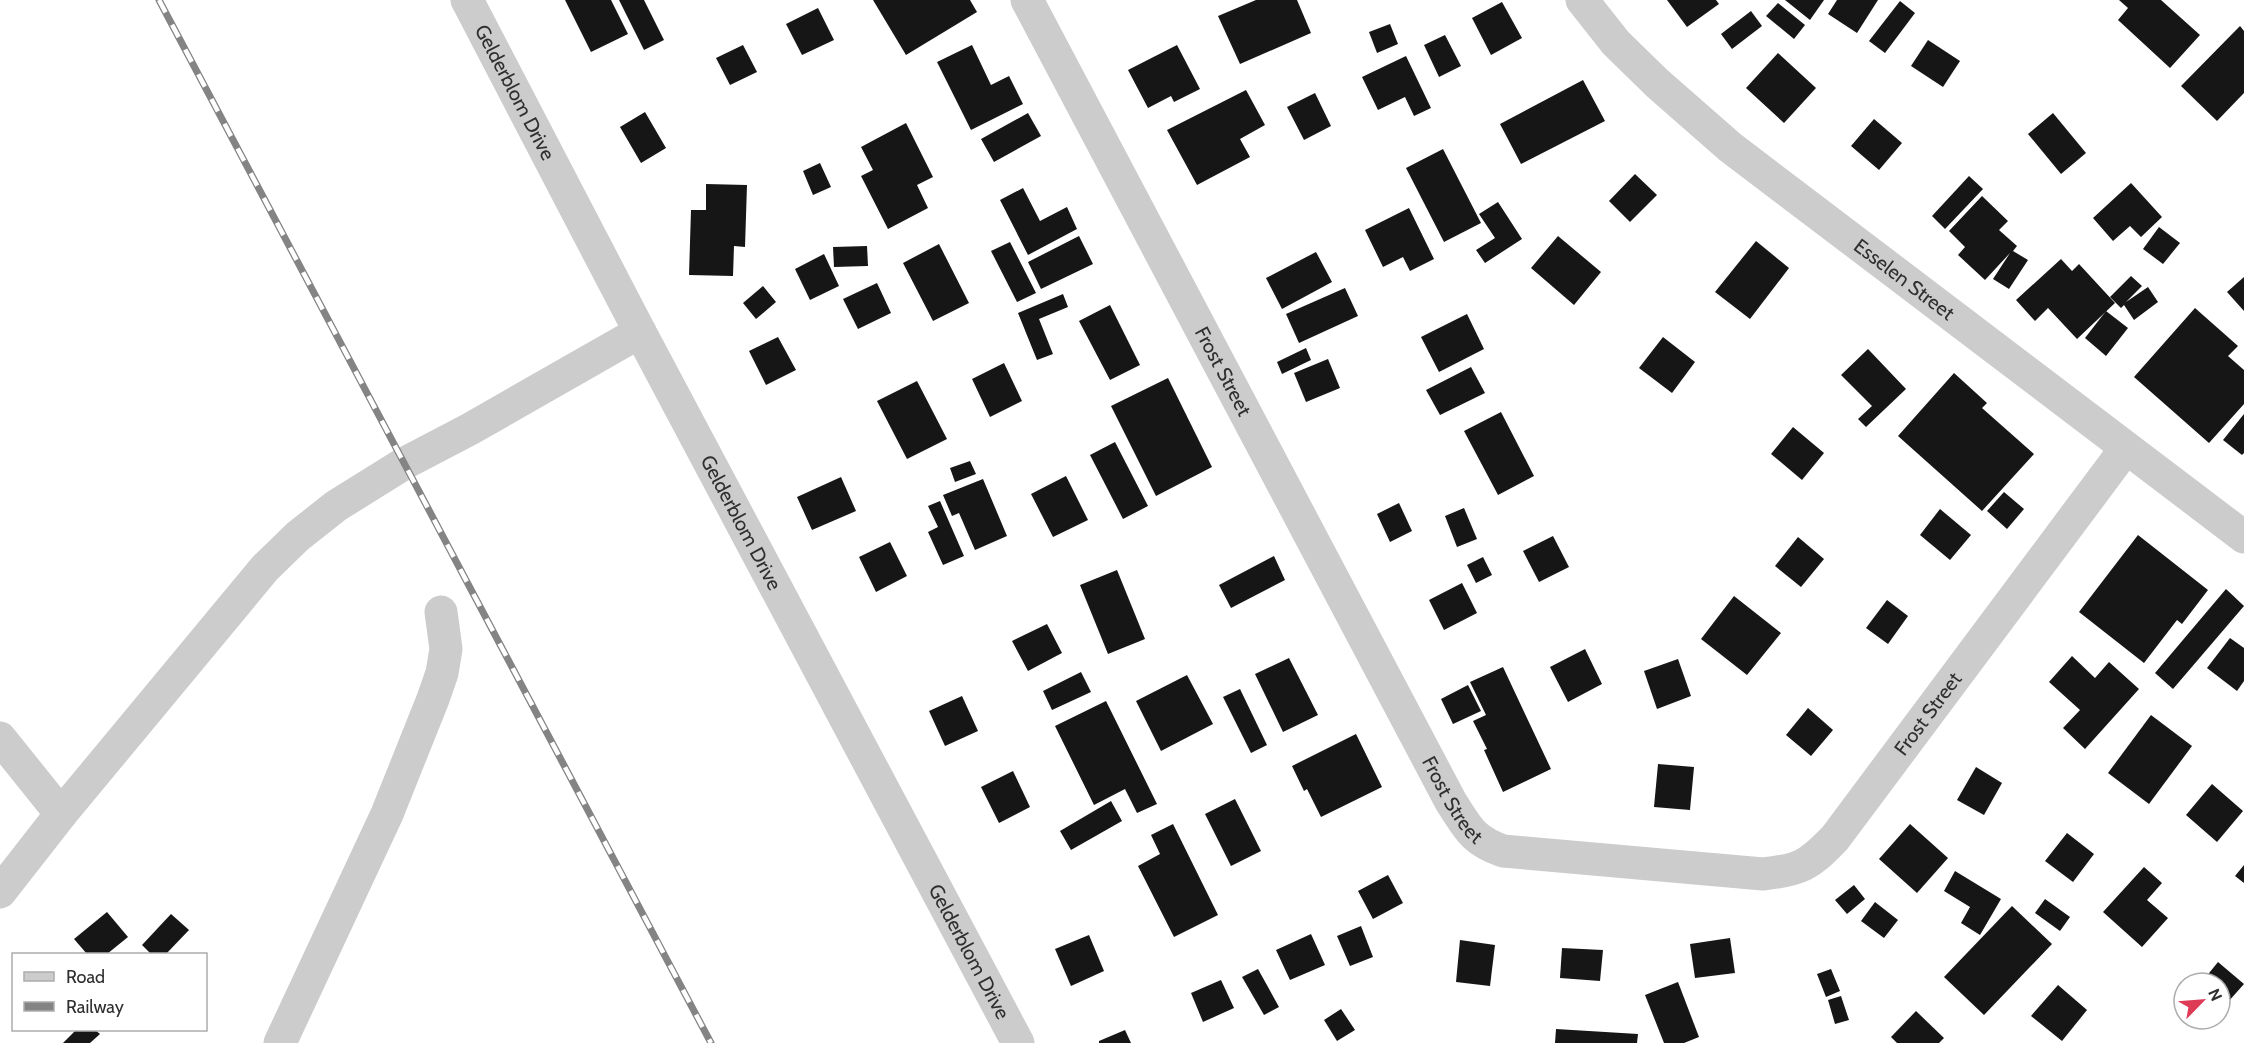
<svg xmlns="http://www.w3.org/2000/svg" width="2244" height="1043" font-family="Cabin,sans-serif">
	<rect width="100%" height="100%" fill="#fff"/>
	<g fill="#161616">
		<path d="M565,0H611L628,34L591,52Z"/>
		<path d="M619,0H644L664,40L644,50Z"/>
		<path d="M873,0H970L977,12L906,55Z"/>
		<path d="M1256,0H1297L1311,33L1240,64L1218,16Z"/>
		<path d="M1667,0H1716L1719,4L1687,27Z"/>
		<path d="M1785,0H1824L1810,20Z"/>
		<path d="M1837,0H1878L1857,33L1828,14Z"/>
		<path d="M2119,0H2161L2200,35L2170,68L2118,20L2128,8Z"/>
		<path d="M1900,1L1915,13L1885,53L1869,41Z"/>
		<path d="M1502,2L1522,38L1491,55L1472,18Z"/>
		<path d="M1778,3L1805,25L1794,39L1766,16Z"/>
		<path d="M818,8L834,40L802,55L786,24Z"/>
		<path d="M1751,11L1762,26L1732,49L1721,34Z"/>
		<path d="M1390,24L1398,44L1377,53L1369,32Z"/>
		<path d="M2240,26L2244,31V93L2217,121L2181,86Z"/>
		<path d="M1445,35L1461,66L1439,77L1424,45Z"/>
		<path d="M1928,40L1960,61L1943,87L1911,66Z"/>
		<path d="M743,45L757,72L730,85L716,58Z"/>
		<path d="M972,45L991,85L1009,76L1023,104L971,130L937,62Z"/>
		<path d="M1177,45L1200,89L1174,102L1171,96L1148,108L1128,70Z"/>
		<path d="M1778,53L1816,88L1784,123L1746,88Z"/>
		<path d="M1406,56L1431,108L1414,116L1405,97L1378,110L1362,77Z"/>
		<path d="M1583,80L1605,121L1521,164L1500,124Z"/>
		<path d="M1246,90L1265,125L1240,139L1250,157L1197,185L1167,130Z"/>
		<path d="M1315,93L1331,126L1304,140L1287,107Z"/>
		<path d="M645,112L666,148L641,163L620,127Z"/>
		<path d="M1028,113L1041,136L994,162L981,139Z"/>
		<path d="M2053,113L2086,153L2061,174L2028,134Z"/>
		<path d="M1874,119L1902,143L1879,170L1851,146Z"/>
		<path d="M906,123L933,177L917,185L928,208L888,229L861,176L873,170L861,147Z"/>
		<path d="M1443,149L1481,223L1444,242L1406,168Z"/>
		<path d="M820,163L831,187L813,195L803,171Z"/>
		<path d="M1635,174L1657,195L1630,222L1609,201Z"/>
		<path d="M1969,176L1983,189L1945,229L1932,216Z"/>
		<path d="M2131,183L2162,217L2141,237L2130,226L2113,241L2093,218Z"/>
		<path d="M706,184L747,185L745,247L734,246L733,276L689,275L691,210H706Z"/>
		<path d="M1023,188L1040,221L1067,207L1077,229L1028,255L1000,200Z"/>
		<path d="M1982,196L2008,221L1999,230L2017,246L2013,251L2028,260L2009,289L1993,279L2010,253L1985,280L1958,255L1965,247L1949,231Z"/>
		<path d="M1498,202L1522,239L1485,263L1476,250L1495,238L1479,214Z"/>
		<path d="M1409,208L1434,259L1410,271L1403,257L1383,267L1365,230Z"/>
		<path d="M2159,227L2180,243L2163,264L2143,249Z"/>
		<path d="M1079,236L1093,264L1041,289L1028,262Z"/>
		<path d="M1558,236L1601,272L1574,305L1531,268Z"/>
		<path d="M1756,241L1789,268L1750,319L1715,292Z"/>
		<path d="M1010,242L1036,293L1017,302L991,251Z"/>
		<path d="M939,244L969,303L933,321L903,263Z"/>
		<path d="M867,246L868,266L834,267L833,247Z"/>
		<path d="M1316,252L1332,282L1282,309L1266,278Z"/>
		<path d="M824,254L839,286L810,300L795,269Z"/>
		<path d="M2061,259L2072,271L2079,264L2115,303L2077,339L2048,308L2035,321L2016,300Z"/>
		<path d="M2131,276L2142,286L2126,302L2148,287L2158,302L2134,320L2124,305L2121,308L2110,297Z"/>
		<path d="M2244,277V311L2227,292Z"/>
		<path d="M877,283L891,313L858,329L843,299Z"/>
		<path d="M763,286L776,302L756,319L743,303Z"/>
		<path d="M1345,288L1358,316L1299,343L1286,314Z"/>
		<path d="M1063,294L1068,307L1039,319L1053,354L1037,360L1018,313Z"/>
		<path d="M1110,305L1140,365L1110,380L1079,321Z"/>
		<path d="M2195,308L2238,346L2228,356L2244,370V404L2209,443L2134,377Z"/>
		<path d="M2106,311L2128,328L2106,356L2085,338Z"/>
		<path d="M1467,314L1484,349L1439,372L1421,337Z"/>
		<path d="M778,337L796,370L766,385L749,351Z"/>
		<path d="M1663,337L1695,362L1672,393L1639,368Z"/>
		<path d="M1306,348L1311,360L1282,374L1277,362Z"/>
		<path d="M1868,349L1906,389L1866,427L1858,419L1872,406L1841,375Z"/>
		<path d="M1328,359L1340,388L1306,402L1294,373Z"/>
		<path d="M1004,363L1022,401L990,417L972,379Z"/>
		<path d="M1471,367L1485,393L1440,415L1426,390Z"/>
		<path d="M1954,373L1987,403L1982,408L2034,454L1982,511L1898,436Z"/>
		<path d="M1168,378L1212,467L1156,496L1111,406Z"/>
		<path d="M917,381L947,439L907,459L877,401Z"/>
		<path d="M1501,412L1534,476L1498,495L1464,431Z"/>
		<path d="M2244,414V453L2242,455L2223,440Z"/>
		<path d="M1793,427L1824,453L1802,480L1771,454Z"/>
		<path d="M1115,442L1148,506L1123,519L1090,455Z"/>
		<path d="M970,461L976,474L955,482L950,468Z"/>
		<path d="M1066,476L1088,520L1053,537L1031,494Z"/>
		<path d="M841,477L856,511L812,530L797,497Z"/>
		<path d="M983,479L1007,536L975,550L959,513L952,516L943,495Z"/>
		<path d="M2004,492L2024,509L2007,529L1987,511Z"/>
		<path d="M940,501L964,556L943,565L928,532L938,527L928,506Z"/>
		<path d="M1399,503L1412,531L1390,542L1377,514Z"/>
		<path d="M1464,508L1477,539L1457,547L1445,516Z"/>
		<path d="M1940,509L1971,535L1950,560L1920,535Z"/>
		<path d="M2138,535L2208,590L2182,624L2177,620L2144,663L2079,612Z"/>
		<path d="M1553,536L1569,567L1539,582L1523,551Z"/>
		<path d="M1798,537L1824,559L1801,587L1775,566Z"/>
		<path d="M890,542L907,576L876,592L859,557Z"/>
		<path d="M1274,556L1285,580L1231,608L1219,585Z"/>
		<path d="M1483,557L1492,575L1476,583L1467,565Z"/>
		<path d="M1117,570L1145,639L1108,654L1080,585Z"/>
		<path d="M1462,583L1477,613L1444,630L1429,600Z"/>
		<path d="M2226,589L2244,606L2173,689L2155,673Z"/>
		<path d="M1734,596L1781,633L1747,675L1701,639Z"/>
		<path d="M1887,600L1908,616L1888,644L1866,628Z"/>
		<path d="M1047,624L1062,653L1028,671L1012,641Z"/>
		<path d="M2230,638L2244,648V681L2237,691L2207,668Z"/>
		<path d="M1585,649L1602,684L1568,702L1550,667Z"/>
		<path d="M2072,656L2095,678L2109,662L2139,689L2085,749L2063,728L2080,710L2049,682Z"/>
		<path d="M1289,658L1318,715L1283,732L1255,674Z"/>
		<path d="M1678,659L1691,696L1657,709L1644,671Z"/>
		<path d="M1503,667L1551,769L1503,792L1484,750L1487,749L1473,721L1486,715L1470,682Z"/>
		<path d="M1081,672L1091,692L1052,710L1043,691Z"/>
		<path d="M1187,675L1213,724L1161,751L1136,701Z"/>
		<path d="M1468,685L1481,711L1453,724L1441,699Z"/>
		<path d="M1240,689L1267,745L1251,753L1223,697Z"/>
		<path d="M962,696L978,731L945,746L929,711Z"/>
		<path d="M1106,701L1157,804L1137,813L1125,789L1094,805L1055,726Z"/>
		<path d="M1808,708L1833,730L1811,756L1786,735Z"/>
		<path d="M2151,715L2192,746L2149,804L2108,773Z"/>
		<path d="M1356,734L1382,787L1321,817L1307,789L1304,791L1292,766Z"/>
		<path d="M1658,764L1694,767L1690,810L1654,807Z"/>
		<path d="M1976,767L2002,783L1984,815L1957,800Z"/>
		<path d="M1013,771L1030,807L999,823L981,787Z"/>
		<path d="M2212,784L2243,811L2217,842L2186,815Z"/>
		<path d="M1235,799L1261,851L1231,866L1205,814Z"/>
		<path d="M1111,801L1122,821L1071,850L1060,831Z"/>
		<path d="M1173,824L1218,915L1174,937L1138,866L1160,854L1151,835Z"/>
		<path d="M1910,824L1948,858L1917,893L1879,859Z"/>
		<path d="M2067,833L2094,854L2073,882L2045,861Z"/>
		<path d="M2244,865V883L2235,876Z"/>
		<path d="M2144,867L2162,883L2147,900L2168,918L2142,947L2103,912Z"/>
		<path d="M1955,871L2001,899L1980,935L1961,923L1970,907L1944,891Z"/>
		<path d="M1388,875L1403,903L1373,919L1358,891Z"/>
		<path d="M1854,885L1865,899L1847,914L1835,900Z"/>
		<path d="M2045,899L2070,917L2060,931L2035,913Z"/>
		<path d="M1875,902L1898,920L1884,938L1861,921Z"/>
		<path d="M2012,906L2052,944L1984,1015L1944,977Z"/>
		<path d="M107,912L128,937L107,954H87L74,939Z"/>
		<path d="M171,914L189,930L166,954H151L142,945Z"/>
		<path d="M1361,926L1373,957L1350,966L1337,936Z"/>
		<path d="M1311,934L1325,965L1290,980L1276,950Z"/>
		<path d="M1089,935L1104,971L1071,986L1055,949Z"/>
		<path d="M1730,938L1735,973L1695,978L1690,944Z"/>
		<path d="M1460,940L1495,945L1490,986L1456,982Z"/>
		<path d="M1562,948L1603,950L1600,981L1560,978Z"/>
		<path d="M2218,962L2244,984L2220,1011V983H2201Z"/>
		<path d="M1258,969L1279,1007L1264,1015L1242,977Z"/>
		<path d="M1831,969L1840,991L1826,997L1817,974Z"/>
		<path d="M1221,980L1234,1008L1203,1022L1191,993Z"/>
		<path d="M1678,982L1699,1037L1684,1043H1664L1645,995Z"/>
		<path d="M2058,985L2087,1010L2062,1041L2031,1016Z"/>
		<path d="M1841,996L1849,1020L1835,1024L1828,1000Z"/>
		<path d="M1341,1009L1355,1030L1337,1041L1324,1020Z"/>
		<path d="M1916,1011L1944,1038L1939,1043H1897L1891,1037Z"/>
		<path d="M1556,1029L1638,1034L1637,1043H1555Z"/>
		<path d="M76,1030H95L100,1034L90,1043H63Z"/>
		<path d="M1125,1030L1131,1043H1099V1041Z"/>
	</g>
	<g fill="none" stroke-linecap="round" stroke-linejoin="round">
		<g stroke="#ccc" stroke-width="33">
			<path id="s1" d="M467,0L640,332L1018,1043"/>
			<path id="s2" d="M1027,0L1451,802C1468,828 1472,840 1503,851L1763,874C1801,870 1809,865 1835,838L2126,448"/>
			<path id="s3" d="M1582,0L1616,43L1657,83L1730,147L2244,537"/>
			<path d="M0,738L61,814"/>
			<path d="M0,892L61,814L265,568L298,536L336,506L405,463L470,429L640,332"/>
			<path d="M280,1043L387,814L433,699L442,673L446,649L441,612"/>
		</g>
		<defs>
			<path id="rail" d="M159,0L711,1043"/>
		</defs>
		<use href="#rail" stroke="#848484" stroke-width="7"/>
		<use href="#rail" stroke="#fff" stroke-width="4.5" stroke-dasharray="14" stroke-linecap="butt"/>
	</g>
	<g text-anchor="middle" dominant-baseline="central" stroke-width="6" stroke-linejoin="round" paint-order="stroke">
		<g font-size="20" fill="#2f2f2f" stroke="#fff">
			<text stroke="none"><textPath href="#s1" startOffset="104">Gelderblom Drive</textPath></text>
			<text stroke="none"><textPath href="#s3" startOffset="428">Esselen Street</textPath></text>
			<text stroke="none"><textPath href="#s2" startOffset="420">Frost Street</textPath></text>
			<text stroke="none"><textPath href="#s1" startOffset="590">Gelderblom Drive</textPath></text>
			<text stroke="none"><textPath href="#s2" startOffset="1480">Frost Street</textPath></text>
			<text stroke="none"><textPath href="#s2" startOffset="906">Frost Street</textPath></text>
			<text stroke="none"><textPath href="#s1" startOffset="1076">Gelderblom Drive</textPath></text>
		</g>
	</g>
	<rect x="12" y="953" width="195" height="78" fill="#ffffff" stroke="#acacac" stroke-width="1.5"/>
	<rect x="24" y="972" width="30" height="9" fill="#cccccc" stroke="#acacac" stroke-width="1.5"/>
	<text x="66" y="983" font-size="18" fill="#2f2f2f">Road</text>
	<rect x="24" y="1002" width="30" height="9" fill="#848484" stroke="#acacac" stroke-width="1.5"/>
	<text x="66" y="1013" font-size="18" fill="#2f2f2f">Railway</text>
	<g transform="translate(2202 1001) rotate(65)"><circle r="28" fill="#ffffff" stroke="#acacac" stroke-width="1.5"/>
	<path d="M0-4.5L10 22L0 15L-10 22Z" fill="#dd3b56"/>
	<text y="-9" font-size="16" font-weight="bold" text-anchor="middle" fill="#2f2f2f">N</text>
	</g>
</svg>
